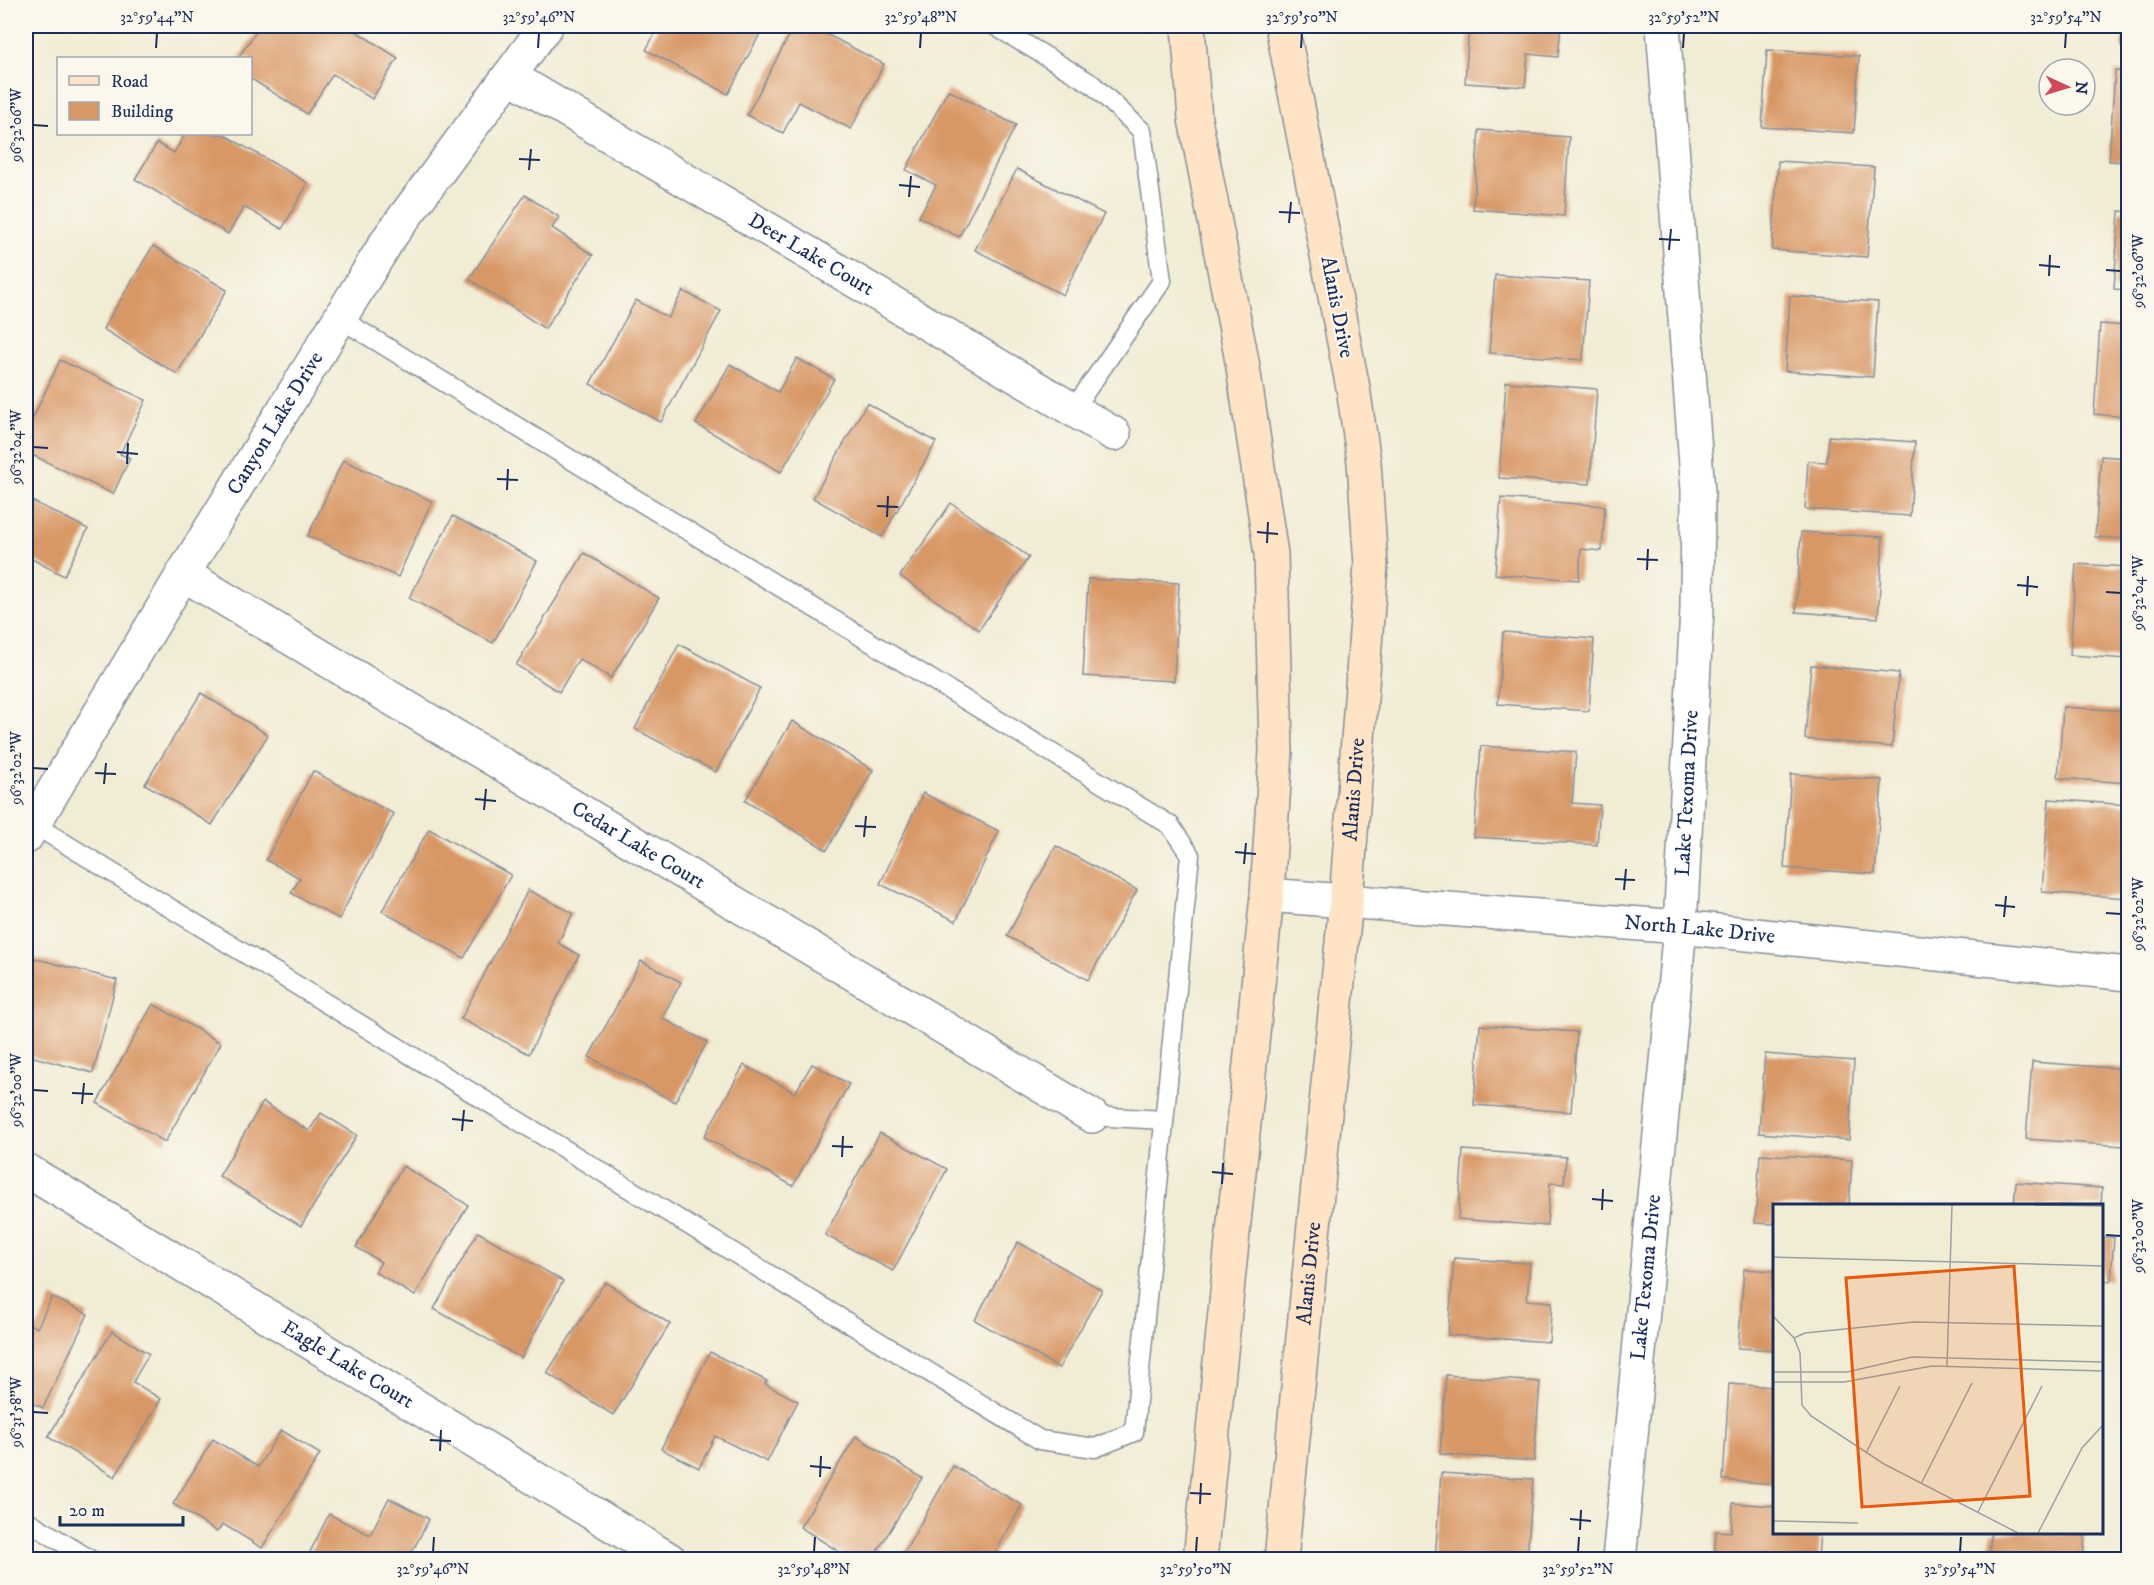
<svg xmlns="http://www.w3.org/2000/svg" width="2154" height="1585" font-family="'IM FELL DW Pica',serif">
	<rect width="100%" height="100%" fill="#fbf7ec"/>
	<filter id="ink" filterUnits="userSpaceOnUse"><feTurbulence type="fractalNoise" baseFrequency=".0167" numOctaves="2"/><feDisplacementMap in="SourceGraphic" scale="12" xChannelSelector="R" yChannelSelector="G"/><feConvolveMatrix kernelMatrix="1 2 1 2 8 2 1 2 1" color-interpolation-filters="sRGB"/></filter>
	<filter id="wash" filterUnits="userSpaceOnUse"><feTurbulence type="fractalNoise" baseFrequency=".008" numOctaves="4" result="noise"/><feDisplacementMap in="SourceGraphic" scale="24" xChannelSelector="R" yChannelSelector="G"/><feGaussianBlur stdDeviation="1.35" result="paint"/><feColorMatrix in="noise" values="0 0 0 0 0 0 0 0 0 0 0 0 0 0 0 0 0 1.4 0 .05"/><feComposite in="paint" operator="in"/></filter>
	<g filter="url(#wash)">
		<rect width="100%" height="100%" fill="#f1ecd4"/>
		<g id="blocks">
			<g fill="#d89866">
				<path d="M260,26H348L398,58L372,99L333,74L307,114L250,78V58H238Z"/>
				<path d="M659,26H764L728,94L646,50Z"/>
				<path d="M794,26H811L884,64L851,129L799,102L783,133L747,115Z"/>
				<path d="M1469,26H1561L1558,57L1528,54L1525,87L1465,83Z"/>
				<path d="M2123,26H2128V47L2121,46Z"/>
				<path d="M1767,50L1859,56L1854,133L1762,127Z"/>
				<path d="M2115,71L2128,72V162L2109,161Z"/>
				<path d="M948,90L1016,125L959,237L919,217L936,185L906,170Z"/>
				<path d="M1479,130L1569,137L1564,216L1473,209Z"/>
				<path d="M185,134H223L308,183L282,229L244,207L228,234L135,179L157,143L174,153Z"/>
				<path d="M1778,161L1874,167L1867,257L1772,250Z"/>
				<path d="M1017,169L1104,214L1063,295L975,250Z"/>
				<path d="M525,195L559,217L552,228L593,255L545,329L469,279Z"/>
				<path d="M2119,211L2128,212V290L2114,289Z"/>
				<path d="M153,246L227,290L177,374L103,329Z"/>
				<path d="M1495,275L1589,281L1583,360L1489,353Z"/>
				<path d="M683,291L721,311L661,422L590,384L636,300L668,318Z"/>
				<path d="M1790,296L1878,302L1873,377L1785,371Z"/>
				<path d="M2100,324L2128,326V417L2094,414Z"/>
				<path d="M797,358L834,379L781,472L696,424L730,364L778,392Z"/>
				<path d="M60,360L146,400L120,454L130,458L113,494L26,452V433Z"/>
				<path d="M1506,382L1597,389L1590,484L1499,478Z"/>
				<path d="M867,403L936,442L882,537L813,498Z"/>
				<path d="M1829,436L1915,442L1910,516L1805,509L1808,461L1827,462Z"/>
				<path d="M2101,456L2128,458V539L2095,537Z"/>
				<path d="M343,460L432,501L398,577L308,536Z"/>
				<path d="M26,498L88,529L64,576L26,556Z"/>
				<path d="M1501,498L1605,506L1602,551L1581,549L1579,580L1495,574Z"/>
				<path d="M951,503L1029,557L979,630L900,576Z"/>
				<path d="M453,516L537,561L493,643L409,598Z"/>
				<path d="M1801,532L1883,537L1878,618L1796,612Z"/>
				<path d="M584,553L659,598L611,678L579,659L559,692L516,665Z"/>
				<path d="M2076,564L2128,567V659L2070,655Z"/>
				<path d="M1088,579L1179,583L1174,681L1083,676Z"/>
				<path d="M1503,632L1594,639L1589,711L1498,704Z"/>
				<path d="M679,644L760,688L716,772L635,729Z"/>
				<path d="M1811,665L1899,673L1892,747L1805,739Z"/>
				<path d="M201,693L268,735L212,825L145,784Z"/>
				<path d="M2063,707L2128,711V783L2058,778Z"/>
				<path d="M792,721L873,770L827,850L745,801Z"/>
				<path d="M1481,746L1576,752L1572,803L1600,805L1597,845L1474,837Z"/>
				<path d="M313,771L394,814L339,919L291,893L300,878L266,860Z"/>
				<path d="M1791,774L1882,780L1875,874L1784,868Z"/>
				<path d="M923,793L999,831L956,921L880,884Z"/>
				<path d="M2049,799L2128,805V898L2042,892Z"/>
				<path d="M429,829L511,875L464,958L382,911Z"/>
				<path d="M1056,846L1137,890L1088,980L1007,936Z"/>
				<path d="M528,890L573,913L558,943L579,955L529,1054L461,1019Z"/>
				<path d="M26,956L117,980L93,1073L26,1055Z"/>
				<path d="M641,961L681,982L662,1018L707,1042L675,1102L589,1057Z"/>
				<path d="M153,1004L221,1043L165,1142L97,1103Z"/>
				<path d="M1480,1025L1577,1032L1571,1112L1474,1105Z"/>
				<path d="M1765,1054L1854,1061L1849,1140L1759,1133Z"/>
				<path d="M2032,1062L2128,1069L2123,1146L2026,1139Z"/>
				<path d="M812,1064L849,1084L793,1186L704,1137L744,1065L795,1093Z"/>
				<path d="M263,1102L309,1131L321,1113L357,1135L301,1226L219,1176Z"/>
				<path d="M880,1133L947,1169L893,1271L825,1235Z"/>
				<path d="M1463,1150L1566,1157L1564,1184L1550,1183L1547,1226L1458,1219Z"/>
				<path d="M1760,1154L1852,1160L1849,1206H1774V1224L1755,1223Z"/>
				<path d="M403,1166L468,1205L415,1296L375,1272L381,1262L356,1247Z"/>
				<path d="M2016,1182L2102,1188L2101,1206H2014Z"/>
				<path d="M478,1232L563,1281L521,1358L434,1309Z"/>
				<path d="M2102,1237H2114L2111,1281L2102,1280Z"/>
				<path d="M1018,1242L1102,1290L1059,1368L975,1320Z"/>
				<path d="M1454,1258L1530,1263L1527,1300L1552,1302L1549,1342L1448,1335Z"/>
				<path d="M1744,1269L1774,1271V1350L1738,1348Z"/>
				<path d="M605,1282L670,1324L613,1415L547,1373Z"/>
				<path d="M52,1297L88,1314L43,1408L26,1400V1322L37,1328Z"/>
				<path d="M112,1331L149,1354L133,1382L161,1399L115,1477L48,1437Z"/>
				<path d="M710,1352L767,1381L765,1384L798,1401L767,1462L715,1436L699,1468L661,1449Z"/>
				<path d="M1446,1375L1540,1382L1534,1461L1440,1454Z"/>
				<path d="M1729,1384L1774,1387V1484L1723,1480Z"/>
				<path d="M281,1430L320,1454L262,1548L223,1524L217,1532L173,1504L213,1439L258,1467Z"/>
				<path d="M856,1436L922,1478L872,1560H852L800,1527Z"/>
				<path d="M953,1466L1022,1505L991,1560H900Z"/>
				<path d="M1441,1473L1533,1479L1527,1560H1435Z"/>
				<path d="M389,1498L429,1519L408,1560H306L329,1514L370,1535Z"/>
				<path d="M1733,1503L1774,1506V1532H1820L1818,1560H1714L1716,1531L1731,1532Z"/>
				<path d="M1991,1532L2085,1534L2083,1560H1989Z"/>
			</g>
		</g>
	</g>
	<g filter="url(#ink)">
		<use href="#blocks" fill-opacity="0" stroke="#868e99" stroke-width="1.5"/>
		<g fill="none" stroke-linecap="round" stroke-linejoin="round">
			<defs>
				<g id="lane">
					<path d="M995,26L1092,84L1142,131L1162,281L1073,410"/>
					<path d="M33,824L1040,1440L1095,1448L1134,1432L1190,855L1170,825L339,318"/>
					<path d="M1092,1116L1164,1120"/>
					<path d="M26,1520L91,1560"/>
				</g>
				<g id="street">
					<path id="s1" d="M509,76L1114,434"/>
					<path id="s2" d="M183,574L1092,1116"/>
					<path id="s3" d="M26,837L183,574L389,238L546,26"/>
					<path id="s4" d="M1267,895L1680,927L2128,974"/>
					<path id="s5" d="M26,1170L670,1560"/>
					<path id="s6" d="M1619,1560L1680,927L1697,609L1698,491L1663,26"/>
				</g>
				<g id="secondary">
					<path d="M1188,26L1195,119L1242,361L1271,554L1276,751L1267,895L1200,1560"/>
					<path id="s7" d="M1281,1560L1346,901L1371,565L1364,462L1353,388L1282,26"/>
				</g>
			</defs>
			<use href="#lane" stroke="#868e99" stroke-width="21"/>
			<use href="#street" stroke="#868e99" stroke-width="36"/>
			<use href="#secondary" stroke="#868e99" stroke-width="36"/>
			<use href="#lane" stroke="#fff" stroke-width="18"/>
			<use href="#street" stroke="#fff" stroke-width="33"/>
			<use href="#secondary" stroke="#fee4c5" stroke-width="33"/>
		</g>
	</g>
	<path fill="none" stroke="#1b2f5e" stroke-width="2" d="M156,48L157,33M538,48L539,33M920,48L921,33M1301,48L1302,33M1683,48L1684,33M2065,48L2066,33M33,125L48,126M519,159L540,160M529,170L531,149M899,185L920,187M909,197L911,176M1279,212L1300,213M1289,223L1291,202M1659,239L1680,240M1669,250L1671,229M2039,265L2060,267M2106,270L2121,271M2049,276L2050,255M33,447L48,448M117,452L138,454M127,464L128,443M497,479L518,480M507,490L508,469M877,506L898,507M887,517L888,496M1257,532L1278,534M1267,543L1268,522M1637,559L1658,560M1647,570L1648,549M2017,585L2038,587M2106,592L2121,593M2027,596L2028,576M33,768L48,769M95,773L116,774M104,784L106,763M475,799L496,801M484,810L486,789M855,826L876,827M864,837L866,816M1235,852L1256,854M1244,864L1246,843M1615,879L1635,880M1624,890L1626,869M1995,905L2015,907M2106,913L2121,914M2004,917L2006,896M33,1090L48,1091M72,1093L93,1094M82,1104L84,1083M452,1119L473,1121M462,1131L464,1110M832,1146L853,1147M842,1157L843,1136M1212,1172L1233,1174M1222,1184L1223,1163M1592,1199L1613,1201M1602,1210L1603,1189M2106,1235L2121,1236M33,1412L48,1413M430,1440L451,1441M440,1451L441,1430M810,1466L831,1468M820,1477L821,1456M1190,1493L1211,1494M1200,1504L1201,1483M1570,1519L1591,1521M1580,1530L1581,1510M433,1552L434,1537M814,1552L815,1537M1196,1552L1197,1537M1578,1552L1579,1537M1960,1552L1961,1537"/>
	<g text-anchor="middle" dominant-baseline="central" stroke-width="4.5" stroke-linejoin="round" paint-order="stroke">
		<g font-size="21" fill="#1b2f5e" stroke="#fbf7ec">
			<text stroke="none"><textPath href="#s1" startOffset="351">Deer Lake Court</textPath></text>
			<text transform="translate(1337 307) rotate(79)">Alanis Drive</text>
			<text stroke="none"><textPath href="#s3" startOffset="483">Canyon Lake Drive</textPath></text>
			<text stroke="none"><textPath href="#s7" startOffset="774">Alanis Drive</textPath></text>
			<text stroke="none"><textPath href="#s6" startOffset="770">Lake Texoma Drive</textPath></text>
			<text stroke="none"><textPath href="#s2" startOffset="530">Cedar Lake Court</textPath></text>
			<text stroke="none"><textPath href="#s4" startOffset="434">North Lake Drive</textPath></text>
			<text stroke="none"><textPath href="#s7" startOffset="288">Alanis Drive</textPath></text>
			<text stroke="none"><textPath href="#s6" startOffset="284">Lake Texoma Drive</textPath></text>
			<text stroke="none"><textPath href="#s5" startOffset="376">Eagle Lake Court</textPath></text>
		</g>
	</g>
	<g transform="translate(1773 1204)">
		<rect width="330" height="330" fill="#f1ecd4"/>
		<path fill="none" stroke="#9ba0a5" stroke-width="1.5" d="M261,1L330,2M0,53L330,62M0,112L21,134L27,149L29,201L38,212L111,260L245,329M21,134L32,129L141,118L330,122M174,162L179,1M0,168H74L139,153L330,158M0,178H71L159,162L330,167M93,249L127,182M148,280L199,179M205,308L269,182M0,317L85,319M265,329L309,244L330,221"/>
		<path fill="#e8590c" fill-opacity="0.15" stroke="#e8590c" stroke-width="3" d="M241,62L257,292L89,303L73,74Z"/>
		<rect width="330" height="330" fill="none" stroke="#1b2f5e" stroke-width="3"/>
	</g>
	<rect width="2154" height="1585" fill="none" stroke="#fbf7ec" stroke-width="66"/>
	<rect x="57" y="57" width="195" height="78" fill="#fbf7ec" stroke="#a1a7b3" stroke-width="1.5"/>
	<rect x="69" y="76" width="30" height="9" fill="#fee4c5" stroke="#a1a7b3" stroke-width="1.5"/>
	<text x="111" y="87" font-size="18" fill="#1b2f5e">Road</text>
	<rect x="69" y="102" width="30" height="18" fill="#d89866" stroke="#a1a7b3" stroke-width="1.5"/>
	<text x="111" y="117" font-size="18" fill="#1b2f5e">Building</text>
	<g transform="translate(2067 87) rotate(94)"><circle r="28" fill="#fbf7ec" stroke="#a1a7b3" stroke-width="1.5"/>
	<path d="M0-4.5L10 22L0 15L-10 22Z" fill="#d1495b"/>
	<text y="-9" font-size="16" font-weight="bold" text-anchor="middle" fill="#1b2f5e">N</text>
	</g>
	<path d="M60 1516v9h123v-9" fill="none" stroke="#1b2f5e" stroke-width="3"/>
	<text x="69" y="1516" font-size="18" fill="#1b2f5e" stroke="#fbf7ec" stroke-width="4.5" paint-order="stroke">20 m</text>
	<rect x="33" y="33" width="2088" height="1519" fill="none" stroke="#1b2f5e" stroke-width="2"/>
	<g font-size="15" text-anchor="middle" fill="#1b2f5e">
		<text x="157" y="22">32°59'44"N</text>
		<text x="539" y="22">32°59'46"N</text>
		<text x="921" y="22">32°59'48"N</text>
		<text x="1302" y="22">32°59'50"N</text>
		<text x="1684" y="22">32°59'52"N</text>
		<text x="2066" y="22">32°59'54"N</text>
		<text transform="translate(16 125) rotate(-90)" y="5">96°32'06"W</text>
		<text transform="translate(2138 271) rotate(-90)" y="5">96°32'06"W</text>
		<text transform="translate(16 447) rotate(-90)" y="5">96°32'04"W</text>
		<text transform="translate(2138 593) rotate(-90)" y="5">96°32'04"W</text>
		<text transform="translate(16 768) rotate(-90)" y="5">96°32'02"W</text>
		<text transform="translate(2138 914) rotate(-90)" y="5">96°32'02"W</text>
		<text transform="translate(16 1090) rotate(-90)" y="5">96°32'00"W</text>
		<text transform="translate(2138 1236) rotate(-90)" y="5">96°32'00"W</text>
		<text transform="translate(16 1412) rotate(-90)" y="5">96°31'58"W</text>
		<text x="433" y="1574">32°59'46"N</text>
		<text x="814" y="1574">32°59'48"N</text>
		<text x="1196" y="1574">32°59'50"N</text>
		<text x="1578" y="1574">32°59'52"N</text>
		<text x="1960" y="1574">32°59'54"N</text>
	</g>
</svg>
